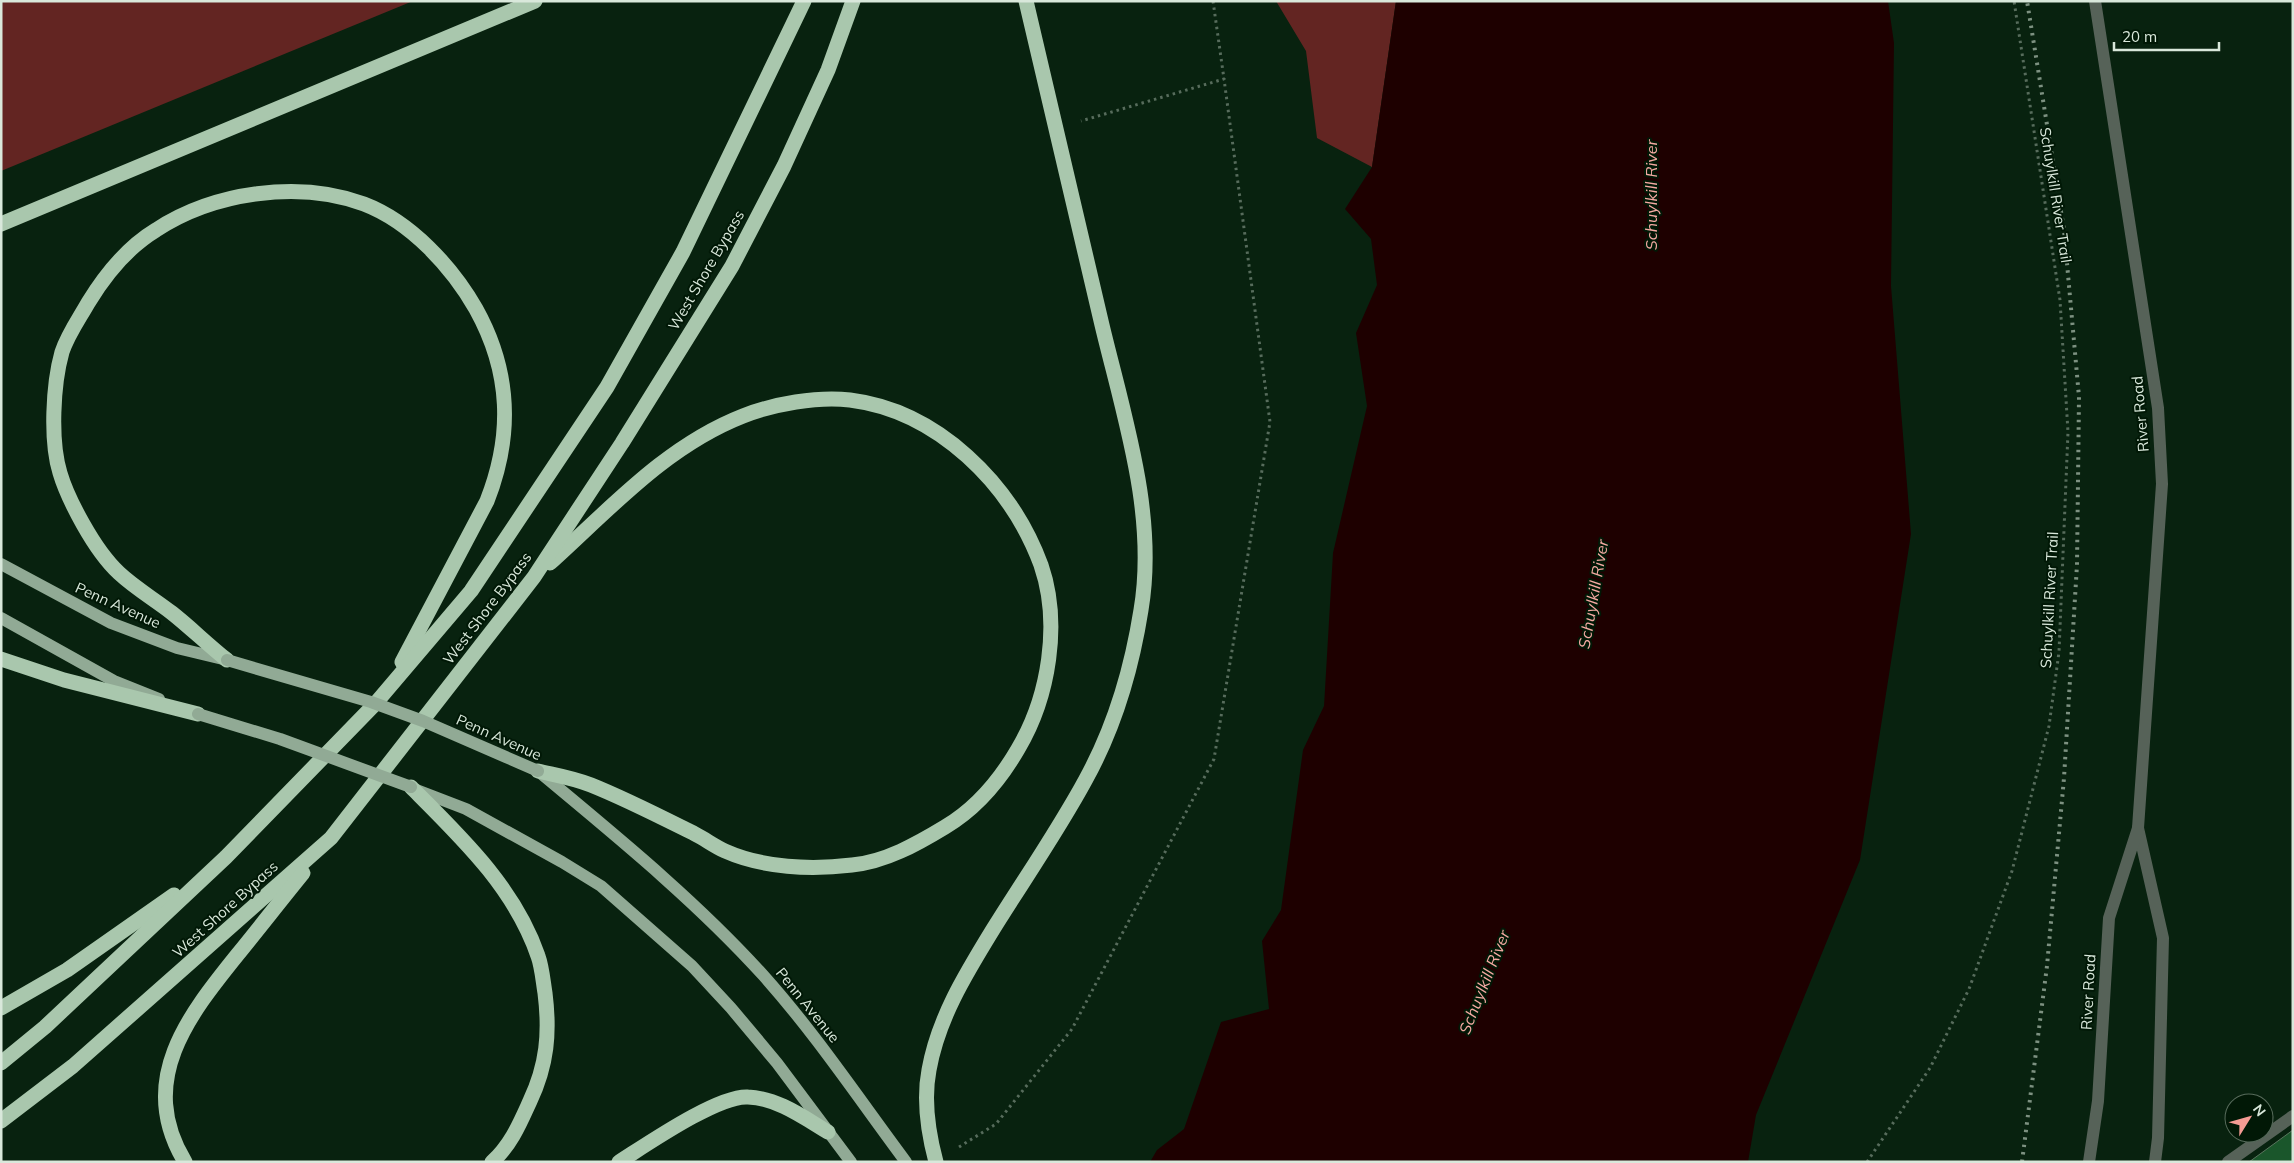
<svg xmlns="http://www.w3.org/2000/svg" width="2294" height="1163" font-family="Mulish,sans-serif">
	<rect width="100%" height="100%" fill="#08220f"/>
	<g fill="#632522">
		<path d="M1,1H413L1,171Z"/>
		<path d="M1276,1H1396L1372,167L1317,138L1306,51Z"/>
	</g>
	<path fill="#1e0000" d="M1396,1H1888L1894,43L1891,286L1911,534L1860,860L1756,1115L1748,1162H1150L1157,1150L1184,1129L1221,1022L1269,1009L1262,941L1281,910L1303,750L1324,706L1333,553L1367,406L1356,333L1377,285L1371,239L1345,209L1372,167Z"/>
	<path fill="#1a562b" stroke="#5a765e" d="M2293,1130V1162H2249Z"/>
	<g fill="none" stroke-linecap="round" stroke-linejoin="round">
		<g stroke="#576c5c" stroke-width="3" stroke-dasharray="2.5 4" stroke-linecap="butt">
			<path d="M1213,1L1224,79"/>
			<path d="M959,1147L996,1124L1072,1029L1214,759L1270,422L1224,79L1081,121"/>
			<path d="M1867,1162L1930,1068L1969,989L2012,871L2049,726L2059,652L2068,432L2060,300L2014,1"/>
		</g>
		<g stroke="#566258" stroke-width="12">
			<path d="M2138,828L2163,938L2158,1138L2155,1162"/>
			<path d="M2089,1162L2098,1101L2109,918L2138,828L2162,484L2158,408L2095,1"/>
			<path d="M2228,1162L2293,1116"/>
		</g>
		<g stroke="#91aa95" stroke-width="12">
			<path d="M1,564L111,623L177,648L227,660"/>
			<path d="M1,618L114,681L159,699"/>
			<path d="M538,771C616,836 695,900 763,975C815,1033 859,1099 906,1162"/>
			<path d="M414,789L466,809L562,862L601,886L692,966L731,1008L777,1063L851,1162"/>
		</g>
		<g stroke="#a9c7ad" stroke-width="15">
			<path d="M1,224L535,1"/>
			<path d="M1,659L64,680L198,714"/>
			<path d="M227,660C208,645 191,628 172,613C154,599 135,588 119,573C105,560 92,540 83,524C74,508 65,490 60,473C50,441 53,384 62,352C68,334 79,319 88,303C105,275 128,247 156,230C214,192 299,180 364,204C411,222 452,267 476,309C511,372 513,435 487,501L402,662"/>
			<path d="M538,771C555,775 574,778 591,785C626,799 661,817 695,834C705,839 714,846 725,851C763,868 811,870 852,865C885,862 917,844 945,827C977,808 1000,780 1018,749C1049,697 1061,623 1041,565C1011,484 938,411 850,400C818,396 773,404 743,416C666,446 610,509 550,563"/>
			<path d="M411,787C461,837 515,888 538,956C542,967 543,981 545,993C550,1033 547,1065 530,1101C520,1123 511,1145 492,1162"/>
			<path d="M1,1008L67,970L174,895"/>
			<path d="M1,1063L45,1027L226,857L375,704L471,591L607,387L683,252L804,1"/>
			<path d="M1,1121L73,1066L331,838L534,577L622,443L732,266L784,166L828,70L853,1"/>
			<path d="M185,1162C136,1081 188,1016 238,954C260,927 281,900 303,873"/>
			<path d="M619,1162C646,1145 718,1095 748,1097C777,1098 803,1117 828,1132"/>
			<path d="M936,1162C928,1132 923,1101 929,1070C938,1019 965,975 992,931C1023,881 1058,831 1086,779C1114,728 1132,667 1141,610C1157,515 1124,417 1102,325C1077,217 1052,109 1026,1"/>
		</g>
		<path stroke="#7d9181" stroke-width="4" stroke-dasharray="2.5 5" stroke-linecap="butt" d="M2022,1162L2047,966L2064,778L2077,565L2079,397L2064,230L2027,1"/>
		<g stroke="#91aa95" stroke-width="12">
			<path d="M227,660L371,702L423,721L538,771"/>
			<path d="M198,714L280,739L411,787"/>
		</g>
	</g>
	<g text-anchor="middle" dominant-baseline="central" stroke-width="4" stroke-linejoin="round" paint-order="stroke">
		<g font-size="15" fill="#d9e8db" stroke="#011806">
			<text transform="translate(2056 195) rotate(81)">Schuylkill River Trail</text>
			<text transform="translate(706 270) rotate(-60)">West Shore Bypass</text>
			<text transform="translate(2140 414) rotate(-95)">River Road</text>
			<text transform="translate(2049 600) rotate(-87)">Schuylkill River Trail</text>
			<text transform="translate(118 605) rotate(24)">Penn Avenue</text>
			<text transform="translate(487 608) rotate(-53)">West Shore Bypass</text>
			<text transform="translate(499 737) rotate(24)">Penn Avenue</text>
			<text transform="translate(225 909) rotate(-42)">West Shore Bypass</text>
			<text transform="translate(2088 992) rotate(-87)">River Road</text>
			<text transform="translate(808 1005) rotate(51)">Penn Avenue</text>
		</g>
		<g font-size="16" font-style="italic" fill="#f4a9a2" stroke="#011806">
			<text transform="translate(1651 195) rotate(-90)">Schuylkill River</text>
			<text transform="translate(1593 594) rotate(-80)">Schuylkill River</text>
			<text transform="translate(1484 982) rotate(-68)">Schuylkill River</text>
		</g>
	</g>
	<rect width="2294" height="1163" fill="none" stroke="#d9e8db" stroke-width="5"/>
	<g transform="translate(2249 1118) rotate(53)"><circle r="24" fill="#011806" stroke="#576b5b"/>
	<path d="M0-4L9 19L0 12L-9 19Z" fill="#f59c94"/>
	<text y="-8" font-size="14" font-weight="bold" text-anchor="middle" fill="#d9e8db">N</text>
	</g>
	<path d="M2114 42v8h105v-8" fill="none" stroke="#d9e8db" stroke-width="2.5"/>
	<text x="2122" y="42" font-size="15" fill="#d9e8db" stroke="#011806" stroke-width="4" paint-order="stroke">20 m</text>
</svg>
